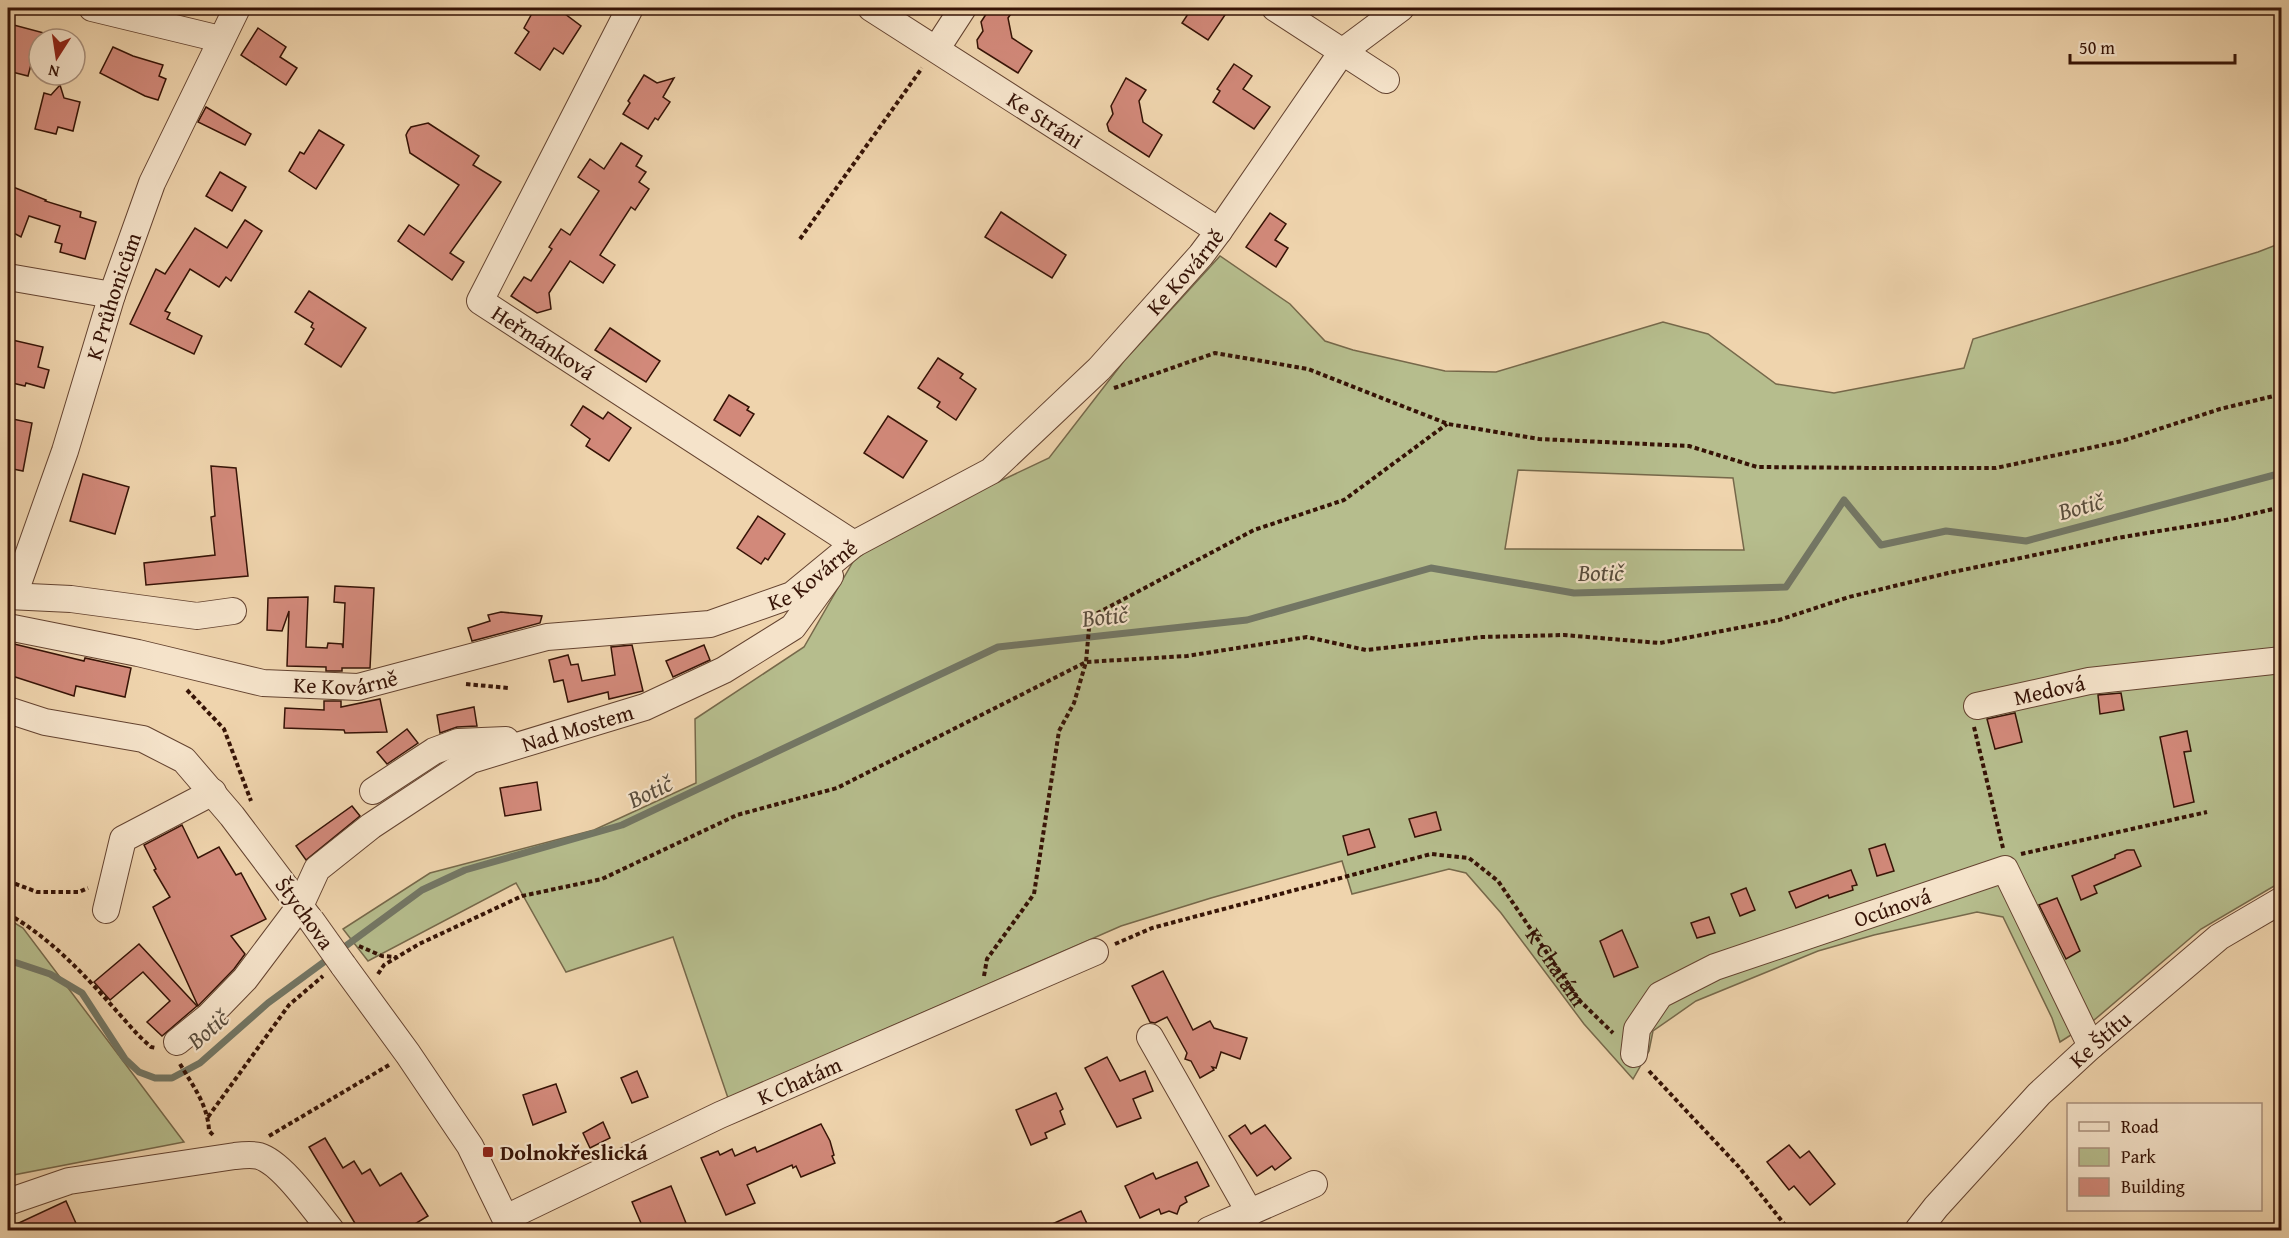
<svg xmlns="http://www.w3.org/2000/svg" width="2289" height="1238" font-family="'Gentium Book Plus',serif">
	<rect width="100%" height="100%" fill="#efd4ad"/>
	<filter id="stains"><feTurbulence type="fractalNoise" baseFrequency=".00333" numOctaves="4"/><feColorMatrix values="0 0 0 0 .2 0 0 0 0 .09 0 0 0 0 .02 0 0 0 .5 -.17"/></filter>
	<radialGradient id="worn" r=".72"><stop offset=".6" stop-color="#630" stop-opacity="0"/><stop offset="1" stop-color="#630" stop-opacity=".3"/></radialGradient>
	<g fill="#b6bd8d" stroke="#76684a" stroke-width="1.5" fill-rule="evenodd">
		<path d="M2281,243V882L2201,929L2093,1021L2060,1042L2052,1018L2003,917L1977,912L1874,935L1818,951L1696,1001L1653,1031L1649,1051L1633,1079L1584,1024L1501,913L1466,873L1449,869L1352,894L1342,861L1211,898L1121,926L728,1098L673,937L566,972L516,883L368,961L343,929L430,873L594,830L696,783L695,719L804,647L862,546L1049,458L1124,361L1220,256L1290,304L1325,341L1353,350L1445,371L1496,372L1663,322L1708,334L1776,384L1834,393L1964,368L1973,339L2258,252ZM1518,470L1733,478L1744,550L1505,549Z"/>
		<path d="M8,919L23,928L184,1142L8,1176Z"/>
	</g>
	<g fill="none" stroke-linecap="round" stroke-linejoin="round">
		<path stroke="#737765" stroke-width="7" d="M8,960L50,974L82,993L125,1059L139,1072L155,1078H172L200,1063L268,1003L422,890L465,870L622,825L998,647L1247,620L1431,568L1574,593L1786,587L1844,500L1881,545L1946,531L2026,541L2282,473"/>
	</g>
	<g fill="#d2897a" stroke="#361306" stroke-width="1.5">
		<path d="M535,8H557L581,26L563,54L554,48L540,70L515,53L529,32L524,28Z"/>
		<path d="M990,8H1015L1008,18L1012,38L1032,51L1018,73L978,48L977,40L983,31L981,22Z"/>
		<path d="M1192,8H1214L1225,15L1208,40L1182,23Z"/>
		<path d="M10,24L44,33L43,39H39V50L35,49L28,76L8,71V34Z"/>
		<path d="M258,28L286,47L280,57L297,68L286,85L241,55Z"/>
		<path d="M113,47L133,56L163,65L159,76L166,79L158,100L145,96L100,73Z"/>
		<path d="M1234,64L1252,76L1243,89L1270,107L1254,129L1213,102L1220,91L1217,89Z"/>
		<path d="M644,75L657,83L674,78L663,97L670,102L658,120L655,118L648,129L623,114L630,103L628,101Z"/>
		<path d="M1126,78L1146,90L1139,101L1143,122L1162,135L1149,157L1109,131L1107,124L1113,114L1111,106Z"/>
		<path d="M60,85L64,98L80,102L73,131L58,127L56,134L35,129L44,93L51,95Z"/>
		<path d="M206,107L251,134L245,145L198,122Z"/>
		<path d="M428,123L479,156L473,165L501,182L450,253L464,262L452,280L398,241L409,225L424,235L459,185L410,153L406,135L408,131L411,127Z"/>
		<path d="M319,130L344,145L316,189L289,171L300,152L304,154Z"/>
		<path d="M621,143L642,156L636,166L646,172L639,182L649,189L635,210L631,207L600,255L615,265L603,283L570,261L549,293L551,309L537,313L511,296L524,277L531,281L552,249L549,247L561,229L570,235L599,191L578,177L590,159L604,169Z"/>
		<path d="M220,172L246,187L232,211L206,196Z"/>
		<path d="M8,185L46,200L45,201L81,212L80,217L96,222L85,259L60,252L62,244L55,242L60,226L29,216L21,237L8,230Z"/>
		<path d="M1001,212L1066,255L1052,278L985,237Z"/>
		<path d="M1270,213L1286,224L1275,240L1288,248L1276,267L1246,247Z"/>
		<path d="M245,220L262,231L231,281L226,277L219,287L190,269L165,311L170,313L167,319L202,336L194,354L130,324L156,269L165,274L195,228L227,248Z"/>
		<path d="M309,291L366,328L341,367L305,344L314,329L311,327L313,323L295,312Z"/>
		<path d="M610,328L660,361L646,382L595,350Z"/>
		<path d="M8,339L43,347L38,367L49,370L44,388L26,383L25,386L8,382Z"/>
		<path d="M938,358L963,374L960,378L976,389L956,420L937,407L940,402L918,388Z"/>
		<path d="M729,395L749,407L747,410L754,414L740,436L714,420Z"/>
		<path d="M583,406L603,419L608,412L631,428L609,461L586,446L590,439L571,425Z"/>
		<path d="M888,416L927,441L903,478L864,453Z"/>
		<path d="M8,418L32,423L23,471L8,468Z"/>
		<path d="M211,466L236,468L248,576L146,585L144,563L215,555L211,517L215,516Z"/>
		<path d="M83,474L129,487L115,534L70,521Z"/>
		<path d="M758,516L785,534L768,560L765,558L761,564L737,548Z"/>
		<path d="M335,586L374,588L370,668H342V671H326V667L287,666L289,611L282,631L267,630L268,598L308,597L306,647L327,648L328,643L342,644L343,648L345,603L334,602Z"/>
		<path d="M501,612L542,616L540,623L472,641L468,628L490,621L488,615Z"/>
		<path d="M10,643L84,661L85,658L131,668L125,697L76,686L74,696L9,675L14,661L8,659Z"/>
		<path d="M632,645L643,691L609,699L608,692L568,702L563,680L554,682L549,660L568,655L571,665L578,664L582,681L615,675L611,647Z"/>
		<path d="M704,645L710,660L673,677L666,661Z"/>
		<path d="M2121,693L2124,710L2100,714L2098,695Z"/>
		<path d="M380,699L387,732L345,733L344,730L284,728L285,708L324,710V701H341V707Z"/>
		<path d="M474,707L477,726L457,727L440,733L437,715Z"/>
		<path d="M2015,713L2022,742L1995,749L1987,719Z"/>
		<path d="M407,729L418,743L387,764L377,752Z"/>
		<path d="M2187,731L2191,751L2184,752L2194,802L2174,807L2160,737Z"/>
		<path d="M537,782L541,810L505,816L500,788Z"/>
		<path d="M352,806L360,816L306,860L296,846Z"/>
		<path d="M1436,812L1441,830L1415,837L1409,819Z"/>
		<path d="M182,825L198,858L219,847L236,875L241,873L266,919L231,936L245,954L234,969L198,1006L153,907L170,897L154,870L156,869L144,845Z"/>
		<path d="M1369,829L1375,847L1348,855L1343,836Z"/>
		<path d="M1885,844L1894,871L1877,876L1869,849Z"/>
		<path d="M2127,850H2134L2141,866L2094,886L2097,893L2081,900L2072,876L2115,858V855Z"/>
		<path d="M1851,870L1857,885L1852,886L1853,890L1829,898L1828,895L1796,908L1789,892Z"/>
		<path d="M1746,888L1755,910L1740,916L1731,894Z"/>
		<path d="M2057,898L2080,951L2066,959L2039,905Z"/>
		<path d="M1709,917L1715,933L1697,938L1691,923Z"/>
		<path d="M1622,930L1638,967L1614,977L1600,941Z"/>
		<path d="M139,944L197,1006L162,1036L147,1022L170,1001L143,972L110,1000L94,982Z"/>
		<path d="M1163,971L1193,1030L1210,1021L1214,1028L1247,1038L1240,1059L1221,1052L1216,1068L1212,1067L1214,1070L1200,1078L1191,1061L1185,1059L1187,1053L1167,1017L1155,1023L1150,1022L1132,986Z"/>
		<path d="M1107,1057L1120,1081L1145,1071L1153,1091L1133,1099L1141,1118L1117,1127L1085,1068Z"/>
		<path d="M637,1071L648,1097L632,1103L621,1078Z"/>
		<path d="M556,1084L566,1112L533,1125L523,1095Z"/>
		<path d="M1056,1093L1063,1109L1060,1111L1065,1124L1045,1133L1047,1138L1031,1145L1016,1110Z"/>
		<path d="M603,1122L610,1138L590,1148L583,1133Z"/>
		<path d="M821,1124L830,1141L834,1155L832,1156L835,1163L801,1177L796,1166L793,1168L792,1165L747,1185L755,1203L726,1215L701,1158L718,1151L720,1155L732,1149L735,1156L755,1147L757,1152Z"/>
		<path d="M1245,1125L1251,1134L1265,1125L1291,1158L1275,1170L1272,1166L1257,1176L1229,1136Z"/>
		<path d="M325,1138L343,1168L354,1161L362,1174L370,1169L380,1186L401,1173L428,1216L405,1230H359L309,1147Z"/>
		<path d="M1789,1145L1800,1158L1809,1151L1835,1184L1810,1205L1794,1186L1789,1190L1767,1162Z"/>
		<path d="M1197,1162L1209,1186L1185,1197L1187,1202L1180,1206L1177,1214L1169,1211L1161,1214L1159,1209L1140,1218L1125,1186L1153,1173L1156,1179Z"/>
		<path d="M671,1186L686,1223L668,1230H644L632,1202Z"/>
		<path d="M66,1201L79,1230H8V1228Z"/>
		<path d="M1081,1211L1090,1230H1039Z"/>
	</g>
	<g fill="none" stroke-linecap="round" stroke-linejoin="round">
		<defs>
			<g id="minor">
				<path d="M92,8L220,39"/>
				<path id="s2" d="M630,8L480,301L854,544"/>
				<path id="s3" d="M871,8L1219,231"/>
				<path d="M1275,8L1386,80"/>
				<path d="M937,48L963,8"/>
				<path d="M8,277L112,295"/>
				<path id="s4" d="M14,595L65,451L112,295L152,183L237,8"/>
				<path d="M8,596L71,599L197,616L233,611"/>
				<path id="s5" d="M8,627L138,653L263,683L358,687L547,637L710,624L792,595L854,544L991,471L1099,369L1201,255L1219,231L1342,52L1401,8"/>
				<path id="s6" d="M1977,706L2089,681L2282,660"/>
				<path d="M8,710L45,722L143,739L184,760L232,816L309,918"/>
				<path d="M373,791L434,751L458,742L506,740"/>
				<path d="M106,910L123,839L213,792"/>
				<path d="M343,965L408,1054L470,1146L511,1230"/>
				<path d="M1150,1037L1250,1213"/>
				<path id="s7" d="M177,1042L209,1016L245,979L300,906L317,869L371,826L471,760L645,707L724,670L793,627L830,576"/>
				<path id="s8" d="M1634,1054L1637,1029L1660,995L1715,967L2005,869L2091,1046"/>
				<path d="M8,1202L69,1181L235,1156C243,1155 252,1154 259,1156C283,1163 315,1211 331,1230"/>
				<path id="s9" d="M506,1218L720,1115L1095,952"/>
				<path d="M1209,1230L1314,1184"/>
				<path id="s10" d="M1918,1230L1936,1207L2039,1094L2091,1046L2219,937L2282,900"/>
			</g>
		</defs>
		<use href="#minor" stroke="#644330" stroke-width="28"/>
		<g stroke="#361306" stroke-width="4" stroke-dasharray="4.5 3" stroke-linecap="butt">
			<path d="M800,239L922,68"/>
			<path d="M1114,388L1215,353L1308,369L1448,424L1539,439L1689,446L1757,467L1878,468H1996L2122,441L2220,409L2282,394"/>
			<path d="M466,684L508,688"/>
			<path d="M187,690L224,729L251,801"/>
			<path d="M1974,727L2003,848"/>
			<path d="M2021,854L2207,812"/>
			<path d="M8,881L37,892H79L88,888"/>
			<path d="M8,914C61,944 99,992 139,1036L151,1047L156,1048"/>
			<path id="s1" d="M1115,944L1152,928L1431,854L1469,858L1498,881L1579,1000L1613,1033"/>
			<path d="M359,946L382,956L396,957"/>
			<path d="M378,974L384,965L419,944L522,896L602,879L737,815L837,788L1086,662L1187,656L1307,637L1366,650L1482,637L1564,635L1660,643L1779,620L1849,597L1948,573L2117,538L2226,520L2282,507"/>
			<path d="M984,976L987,959L1034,894L1059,731L1074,703L1086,662L1090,617L1254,530L1344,500L1447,424"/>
			<path d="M180,1064C193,1086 208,1105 209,1131L215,1137"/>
			<path d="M1649,1071L1739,1167L1789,1230"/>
			<path d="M208,1117L289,1005L323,976"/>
			<path d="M269,1136L389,1065"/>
		</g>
		<use href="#minor" stroke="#f5e3ca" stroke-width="26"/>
		<defs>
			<path id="minor-bridge" d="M311,920L343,965"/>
		</defs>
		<use href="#minor-bridge" stroke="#644330" stroke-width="28" stroke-linecap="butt"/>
		<use href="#minor-bridge" stroke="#f5e3ca" stroke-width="26"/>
	</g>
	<rect fill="#8f2418" stroke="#f5e3ca" stroke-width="2" x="482" y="1146" width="12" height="12" rx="3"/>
	<g text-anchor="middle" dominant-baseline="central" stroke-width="4.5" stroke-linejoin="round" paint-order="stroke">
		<g font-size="22" fill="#361306" stroke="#f5e3ca">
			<text stroke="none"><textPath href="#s3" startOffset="207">Ke Stráni</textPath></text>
			<text stroke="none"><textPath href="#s5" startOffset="1316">Ke Kovárně</textPath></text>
			<text stroke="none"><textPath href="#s4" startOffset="315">K Průhonicům</textPath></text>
			<text stroke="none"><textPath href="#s2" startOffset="405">Heřmánková</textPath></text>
			<text stroke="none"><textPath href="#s5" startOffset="830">Ke Kovárně</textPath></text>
			<text stroke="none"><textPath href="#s5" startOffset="344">Ke Kovárně</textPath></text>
			<text stroke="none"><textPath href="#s6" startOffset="74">Medová</textPath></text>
			<text stroke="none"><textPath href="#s7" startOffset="525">Nad Mostem</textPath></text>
			<text stroke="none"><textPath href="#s8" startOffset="315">Ocúnová</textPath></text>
			<text transform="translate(305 913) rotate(54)">Štychova</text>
			<text stroke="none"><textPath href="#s1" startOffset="508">K Chatám</textPath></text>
			<text stroke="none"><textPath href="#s10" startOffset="264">Ke Štítu</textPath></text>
			<text stroke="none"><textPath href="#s9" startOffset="324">K Chatám</textPath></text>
		</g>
		<g font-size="22" font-weight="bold" fill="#361306" stroke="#f5e3ca" text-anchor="start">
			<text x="500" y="1152">Dolnokřeslická</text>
		</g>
		<g font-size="24" font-style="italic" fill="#594d3d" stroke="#f5e3ca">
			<text transform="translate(2081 506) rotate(-15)">Botič</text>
			<text x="1601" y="572">Botič</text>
			<text transform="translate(1105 616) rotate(-6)">Botič</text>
			<text transform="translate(650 791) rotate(-25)">Botič</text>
			<text transform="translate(208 1029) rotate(-41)">Botič</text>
		</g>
	</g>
	<rect width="2289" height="1238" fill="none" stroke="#efd4ad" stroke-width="30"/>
	<rect x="9" y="9" width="2271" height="1220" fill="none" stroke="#361306" stroke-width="3"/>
	<rect x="15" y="15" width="2259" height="1208" fill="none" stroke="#361306" stroke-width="1.5"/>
	<rect x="2067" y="1103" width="195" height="108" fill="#f5e3ca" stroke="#a9907c" stroke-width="1.5"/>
	<rect x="2079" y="1122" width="30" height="9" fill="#f5e3ca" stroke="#a9907c" stroke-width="1.5"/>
	<text x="2121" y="1133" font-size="18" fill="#361306">Road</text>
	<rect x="2079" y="1148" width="30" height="18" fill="#b6bd8d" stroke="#a9907c" stroke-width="1.5"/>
	<text x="2121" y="1163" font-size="18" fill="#361306">Park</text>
	<rect x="2079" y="1178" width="30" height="18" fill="#d2897a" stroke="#a9907c" stroke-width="1.5"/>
	<text x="2121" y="1193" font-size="18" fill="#361306">Building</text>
	<g transform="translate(57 57) rotate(192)"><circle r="28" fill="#f5e3ca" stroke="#a9907c" stroke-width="1.5"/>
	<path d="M0-4.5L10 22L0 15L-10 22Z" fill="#8f2418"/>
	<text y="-9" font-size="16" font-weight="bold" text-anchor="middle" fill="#361306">N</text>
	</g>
	<path d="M2070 54v9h165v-9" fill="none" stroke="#361306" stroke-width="3"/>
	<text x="2079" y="54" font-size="18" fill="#361306" stroke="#f5e3ca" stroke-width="4.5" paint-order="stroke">50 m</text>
	<rect width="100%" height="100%" filter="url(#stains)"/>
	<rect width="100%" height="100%" fill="url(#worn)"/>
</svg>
